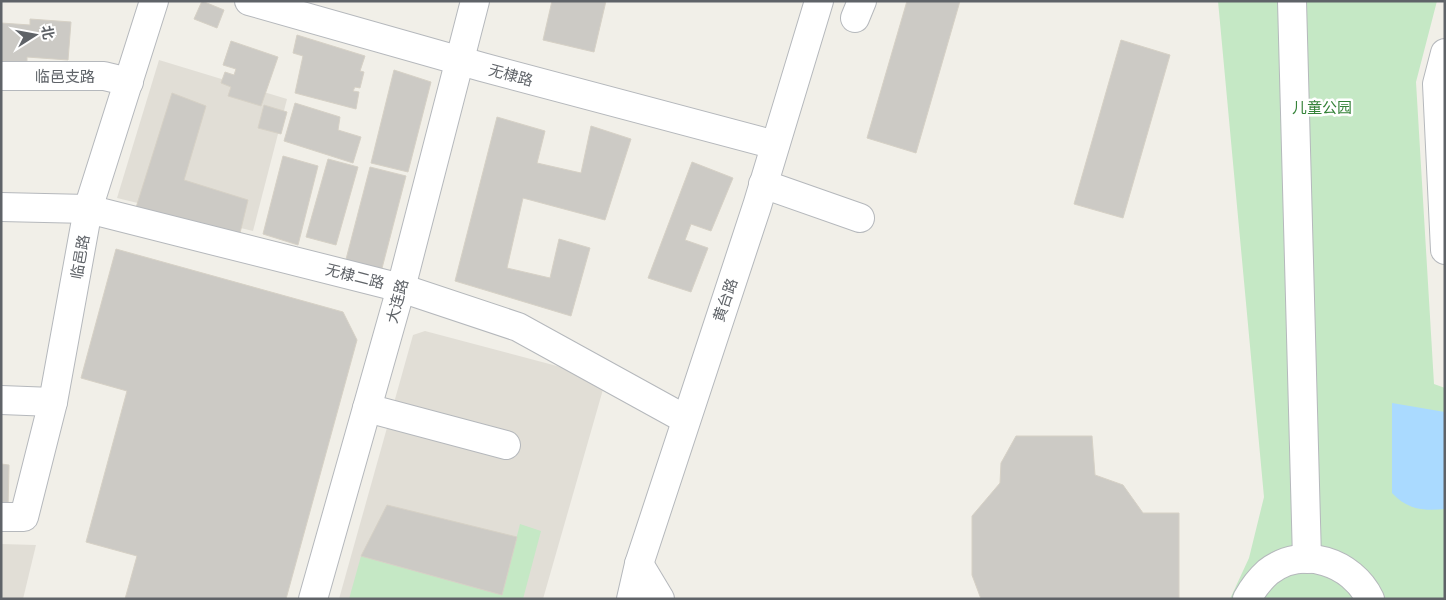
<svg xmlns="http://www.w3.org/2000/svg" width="1446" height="600" font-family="'PT Sans','Noto Sans SC',sans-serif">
	<rect width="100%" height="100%" fill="#f1efe8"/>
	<g fill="#e1ded6">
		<path d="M159,60L287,99L253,231L117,198Z"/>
		<path d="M425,331L606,379L543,599H339L413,335Z"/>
		<path d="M1,544L36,545L23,599H1Z"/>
	</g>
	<g fill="#c5e8c5">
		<path d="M1218,1H1437L1416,82L1434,384L1445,388V599H1230L1249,558L1264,497Z"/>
		<path d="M520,524L541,531L523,599H349L361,556L502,595Z"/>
	</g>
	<path fill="#aadaff" d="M1392,403L1445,412V509C1423,511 1408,510 1392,493Z"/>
	<g fill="#cccac5" stroke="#d6d1c6">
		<path d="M202,1L224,10L217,28L194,19Z"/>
		<path d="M552,1H606L594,52L543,40Z"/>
		<path d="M907,1H960L916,153L867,138Z"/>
		<path d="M30,19L71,22L68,60L27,57V63L1,61V23L30,25Z"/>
		<path d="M297,35L365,56L360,71L364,72L360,88L355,87L353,91L359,92L356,109L295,93L303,56L293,53Z"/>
		<path d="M1121,40L1170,55L1123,218L1074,204Z"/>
		<path d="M231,41L278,57L261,106L228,96L231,87L221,83L225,72L234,75L236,69L223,65Z"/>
		<path d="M394,70L431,82L408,172L371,163Z"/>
		<path d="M172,93L206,106L184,180L248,200L240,233L181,219L134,214Z"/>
		<path d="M295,103L340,117L338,130L361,137L353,163L284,141Z"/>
		<path d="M264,105L287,112L281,134L258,128Z"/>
		<path d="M497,117L545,131L537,163L581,173L591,126L631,139L605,220L523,198L507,268L550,278L559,239L590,248L571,316L455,281Z"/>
		<path d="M283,156L318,166L298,245L263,234Z"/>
		<path d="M328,159L358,167L336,245L306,237Z"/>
		<path d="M692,162L733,178L711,231L691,224L685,240L708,248L691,292L648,278Z"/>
		<path d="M370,167L406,176L380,276L344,267Z"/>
		<path d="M116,249L343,312L357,340L286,599H125L137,556L86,542L127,391L81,378Z"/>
		<path d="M1016,436H1092L1095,475L1123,485L1143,513H1179V599H981L972,575V516L1000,483L1001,463Z"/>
		<path d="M1,464L9,465L8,509H1Z"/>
		<path d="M387,505L517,537L502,595L361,556Z"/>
	</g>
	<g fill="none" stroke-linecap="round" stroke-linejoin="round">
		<defs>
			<g id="minor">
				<path d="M249,1L482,67L775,145"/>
				<path d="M1292,1L1307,559"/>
				<path d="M855,18L862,1"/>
				<path d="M1445,53L1437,84L1445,250"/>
				<path d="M1,76H104L129,82"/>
				<path d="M763,184L860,218"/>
				<path d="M1,207L88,209L401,288L518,327L685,419"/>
				<path d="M1,400L53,402"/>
				<path d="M367,408L506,445"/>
				<path d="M1,517H24L53,402L88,209L154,1"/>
				<path d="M639,564L660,599"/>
				<path d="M313,599L401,288L475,1"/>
				<path d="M631,599L639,564L757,206L819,1"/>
				<path d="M1247,599C1253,588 1259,580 1268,572C1303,545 1352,562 1370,599"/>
			</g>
		</defs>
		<use href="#minor" stroke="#b5b8bc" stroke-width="30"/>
		<use href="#minor" stroke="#fff" stroke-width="28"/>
	</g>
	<g text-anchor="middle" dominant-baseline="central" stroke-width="5" stroke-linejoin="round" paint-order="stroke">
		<g font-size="15" fill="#5f6368" stroke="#fff">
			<text transform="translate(511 75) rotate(15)">无棣路</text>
			<text x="65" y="76">临邑支路</text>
			<text transform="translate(80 257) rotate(-80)">临邑路</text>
			<text transform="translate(355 276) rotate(14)">无棣二路</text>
			<text transform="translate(725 300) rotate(-71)">黄台路</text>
			<text transform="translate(397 301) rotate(-75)">大连路</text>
		</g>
		<g font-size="15" fill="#348238" stroke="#fff">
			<text x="1322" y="107">儿童公园</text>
		</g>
	</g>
	<rect width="1446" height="600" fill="none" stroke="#5f6368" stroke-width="5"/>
	<g transform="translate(35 35) rotate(79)" stroke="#ffffff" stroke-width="4" paint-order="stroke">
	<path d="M0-4L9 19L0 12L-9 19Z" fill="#5f6368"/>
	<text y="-8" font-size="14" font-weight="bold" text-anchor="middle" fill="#5f6368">北</text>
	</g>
</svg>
